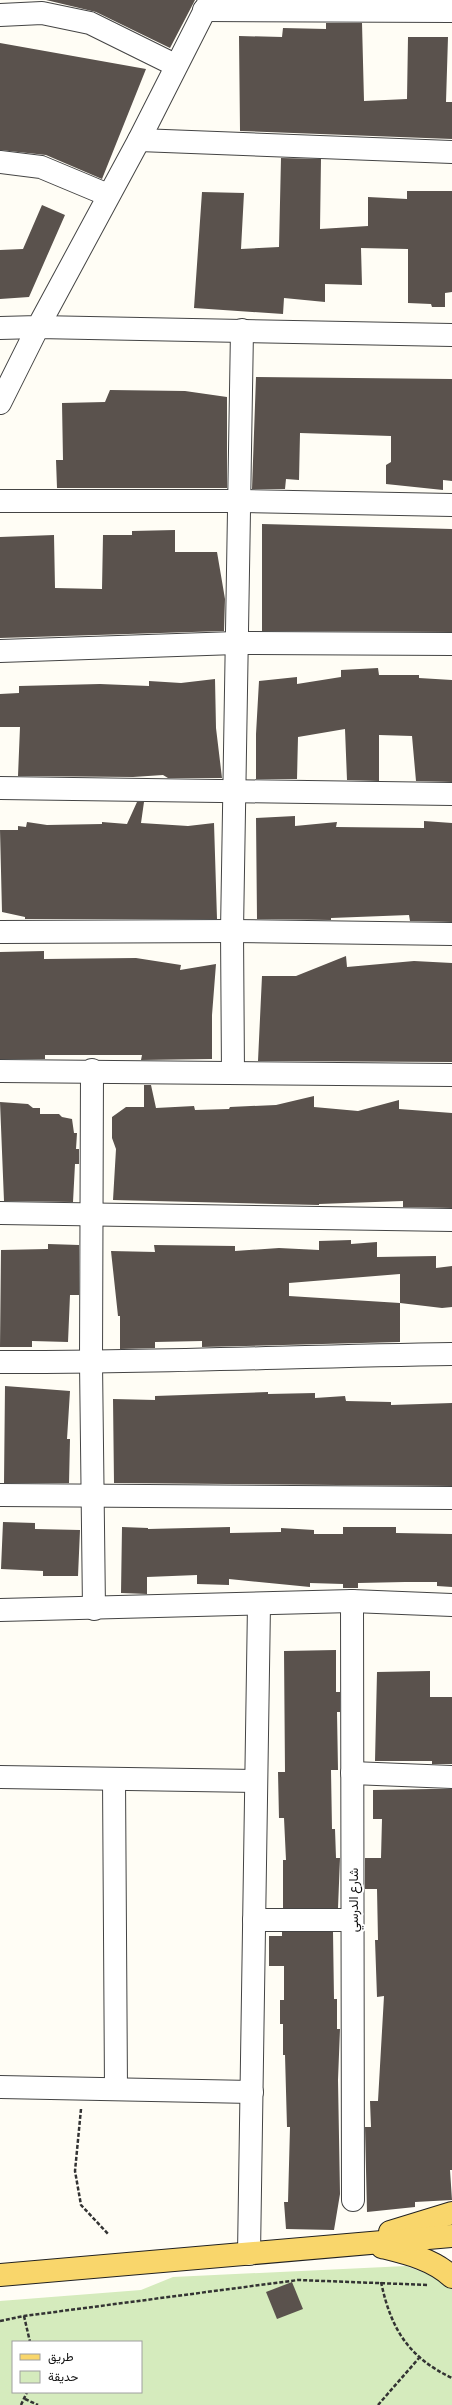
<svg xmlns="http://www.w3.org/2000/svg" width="452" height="2405" font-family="Literata,Vazirmatn,serif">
	<rect width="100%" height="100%" fill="#fffdf5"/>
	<path fill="#d5ebbd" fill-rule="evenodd" d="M406,2266L441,2279L452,2289V2405H0V2301L141,2290L173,2277ZM13,2342H141V2392H13Z"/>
	<g fill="#5a524d" fill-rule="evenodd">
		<path d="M46,0H195L170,48L96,12Z"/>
		<path d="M326,23H362L364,101L407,99L408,37H448L446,102H452V139L240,131L239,36L282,37L283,28L326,29Z"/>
		<path d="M0,43L146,69L102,179L46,155L0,150Z"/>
		<path d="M281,158L321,159L320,229L368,226V197L407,199V191H452V292L445,293V307H432L431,304L408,303V249L361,248L362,285L325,284V302L284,298L283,314L194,308L202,192L244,193L241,249L279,247Z"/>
		<path d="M42,205L65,215L29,297L0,299V250L23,249Z"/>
		<path d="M256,377L452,379V481L443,480V490L386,484V465L391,462V436L300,433L299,480L286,479L285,489H252Z"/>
		<path d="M110,390L185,391L227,397V488H57L56,460H63L62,403L105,402Z"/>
		<path d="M262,524L452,529V632L262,631Z"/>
		<path d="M175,530V552H217L225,599L224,631L0,638V537L54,535L55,588L102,589L103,535H132V531Z"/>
		<path d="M378,668L379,675H419V678L452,680V782L416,781L412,736L379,735V781L347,780L345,729L298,737L297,779H256V734L259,681L297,677V684L341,677V670Z"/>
		<path d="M215,679L216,728L222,778H168L163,775L133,777L18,776L20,727H0V694L19,693V686L100,684L149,686V681L181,683Z"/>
		<path d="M137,802H144L141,823L188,826L214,823L217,919H25V917L2,912L0,830H18V826L26,827L27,822L47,825L102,824V822L127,824Z"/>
		<path d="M295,816V826L337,822L336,827L424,828V821L452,823V922L410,921L409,915L331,918V920L257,919L256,818Z"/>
		<path d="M44,951V959L136,958L181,965L180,970L216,964L212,1015V1059L141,1060L142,1055H45V1059H0V952Z"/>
		<path d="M346,956L347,967L414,961L452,963V1062L258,1061L262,976H296Z"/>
		<path d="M144,1085H151L156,1108L194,1106L195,1110L229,1109L230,1107L276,1105L314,1096V1107L358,1111L399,1100V1109L452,1113V1208L403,1207V1201L319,1204V1205L113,1200L116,1149L112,1138V1117L126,1107H144Z"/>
		<path d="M0,1102L28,1104L33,1108H40V1114H59L62,1117L72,1119L74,1133H77L76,1149H79V1164H75L73,1202L4,1201Z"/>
		<path d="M351,1240V1244L377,1242V1257L436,1256V1268L452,1266V1307L442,1308L400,1303V1342L202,1347V1341L155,1342V1348L120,1349V1316H118L111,1251L155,1252L154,1245L235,1246V1251L279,1248L319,1250V1241ZM400,1274V1303L289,1296V1283Z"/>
		<path d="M48,1244L79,1245V1295H70L68,1342L32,1341V1347H0L1,1250L48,1249Z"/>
		<path d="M5,1386L70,1391L67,1439H70L69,1483H4Z"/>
		<path d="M268,1392V1394L315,1393V1398L345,1396L346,1401L391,1402V1405L452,1403V1486L114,1483L113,1399L155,1400V1396Z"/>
		<path d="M3,1522L35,1523V1529L80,1530L78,1576H43V1571L1,1569Z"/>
		<path d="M122,1527L148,1528V1529L230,1527V1533L281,1532V1528L314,1530V1534H343V1527H396V1533L452,1534V1587L437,1586V1582H405L358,1583V1588H343V1584L310,1583V1587L229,1579V1585L197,1584V1575L147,1577V1594L121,1593Z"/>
		<path d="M336,1650V1692H340V1712H337L338,1770H331L332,1829H335L336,1858H340L338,1908H283V1860H286L284,1818H279L278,1772H285L284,1651Z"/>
		<path d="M430,1671V1697H452V1764H432V1761H375L377,1672Z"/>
		<path d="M431,1789H452V2170H450L452,2200L415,2202V2207L367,2212L365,2127H371L370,2101H378L384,1996L377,1997L375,1940H378L377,1889H365V1858H381L382,1819H373V1790Z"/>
		<path d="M282,1932H333L334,1999H337V2029H340L338,2080L340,2194L334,2230L286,2229L284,2202H288L290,2127H287L285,2055H283V2024H280V2000H284V1966H269V1936H282Z"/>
		<path d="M292,2282L303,2309L277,2319L266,2292Z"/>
	</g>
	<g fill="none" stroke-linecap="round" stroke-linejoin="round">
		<defs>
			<g id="minor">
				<path d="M204,10L452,11"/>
				<path d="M0,15L42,13L90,23L175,65"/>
				<path d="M139,140L452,152"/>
				<path d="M0,162L41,167L108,195"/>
				<path d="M0,328L38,327L139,140L210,0"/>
				<path d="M0,403L38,327L452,335"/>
				<path d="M0,501H240L452,505"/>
				<path d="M0,651L236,643L452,644"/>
				<path d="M0,788L452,794"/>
				<path d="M0,932L232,931L452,934"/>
				<path d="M92,1070L91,1363L94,1609"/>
				<path d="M0,1071L452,1075"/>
				<path d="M233,1073L232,931L242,330"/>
				<path d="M0,1213L452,1220"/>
				<path d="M0,1362C151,1363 301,1356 452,1354"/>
				<path d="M0,1495L452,1498"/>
				<path d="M352,1601L353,2200"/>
				<path d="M0,1610L352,1601L452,1605"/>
				<path d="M352,1773L452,1777"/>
				<path d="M0,1777L256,1781"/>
				<path d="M114,1779L116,2089"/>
				<path d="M254,1920H352"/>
				<path d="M0,2087L252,2092"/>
				<path d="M249,2254L259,1604"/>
			</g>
			<g id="major">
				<path d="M390,2232L452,2213"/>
				<path d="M382,2247C406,2253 433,2259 452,2277"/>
				<path d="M0,2275L452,2236"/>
			</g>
		</defs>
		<use href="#minor" stroke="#444" stroke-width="24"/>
		<use href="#major" stroke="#222" stroke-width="24"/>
		<g stroke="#333" stroke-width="2.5" stroke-dasharray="4 2" stroke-linecap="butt">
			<path d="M81,2109L75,2171L81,2205L109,2235"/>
			<path d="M381,2282C391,2329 408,2357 452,2378"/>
			<path d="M24,2316L30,2342"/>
			<path d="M0,2321L24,2316L298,2280L429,2285"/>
			<path d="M25,2399L38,2405"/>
			<path d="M21,2405L27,2392"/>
			<path d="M378,2405L419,2358"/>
		</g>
		<use href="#minor" stroke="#fff" stroke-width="22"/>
		<use href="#major" stroke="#f9d66b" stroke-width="22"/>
	</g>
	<g text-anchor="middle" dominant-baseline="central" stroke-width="4" stroke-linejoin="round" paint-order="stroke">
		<g font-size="13" fill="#111" stroke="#fff">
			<text transform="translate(352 1900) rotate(-90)">شارع الدرسي</text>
		</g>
	</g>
	<rect x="12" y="2341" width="130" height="52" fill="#ffffff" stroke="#a0a0a0"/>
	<rect x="20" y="2354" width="20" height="6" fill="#f9d66b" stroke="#a0a0a0"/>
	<text x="48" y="2361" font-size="12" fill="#111111">طريق</text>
	<rect x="20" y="2371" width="20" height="12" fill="#d5ebbd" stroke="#a0a0a0"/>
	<text x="48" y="2381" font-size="12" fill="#111111">حديقة</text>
</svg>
